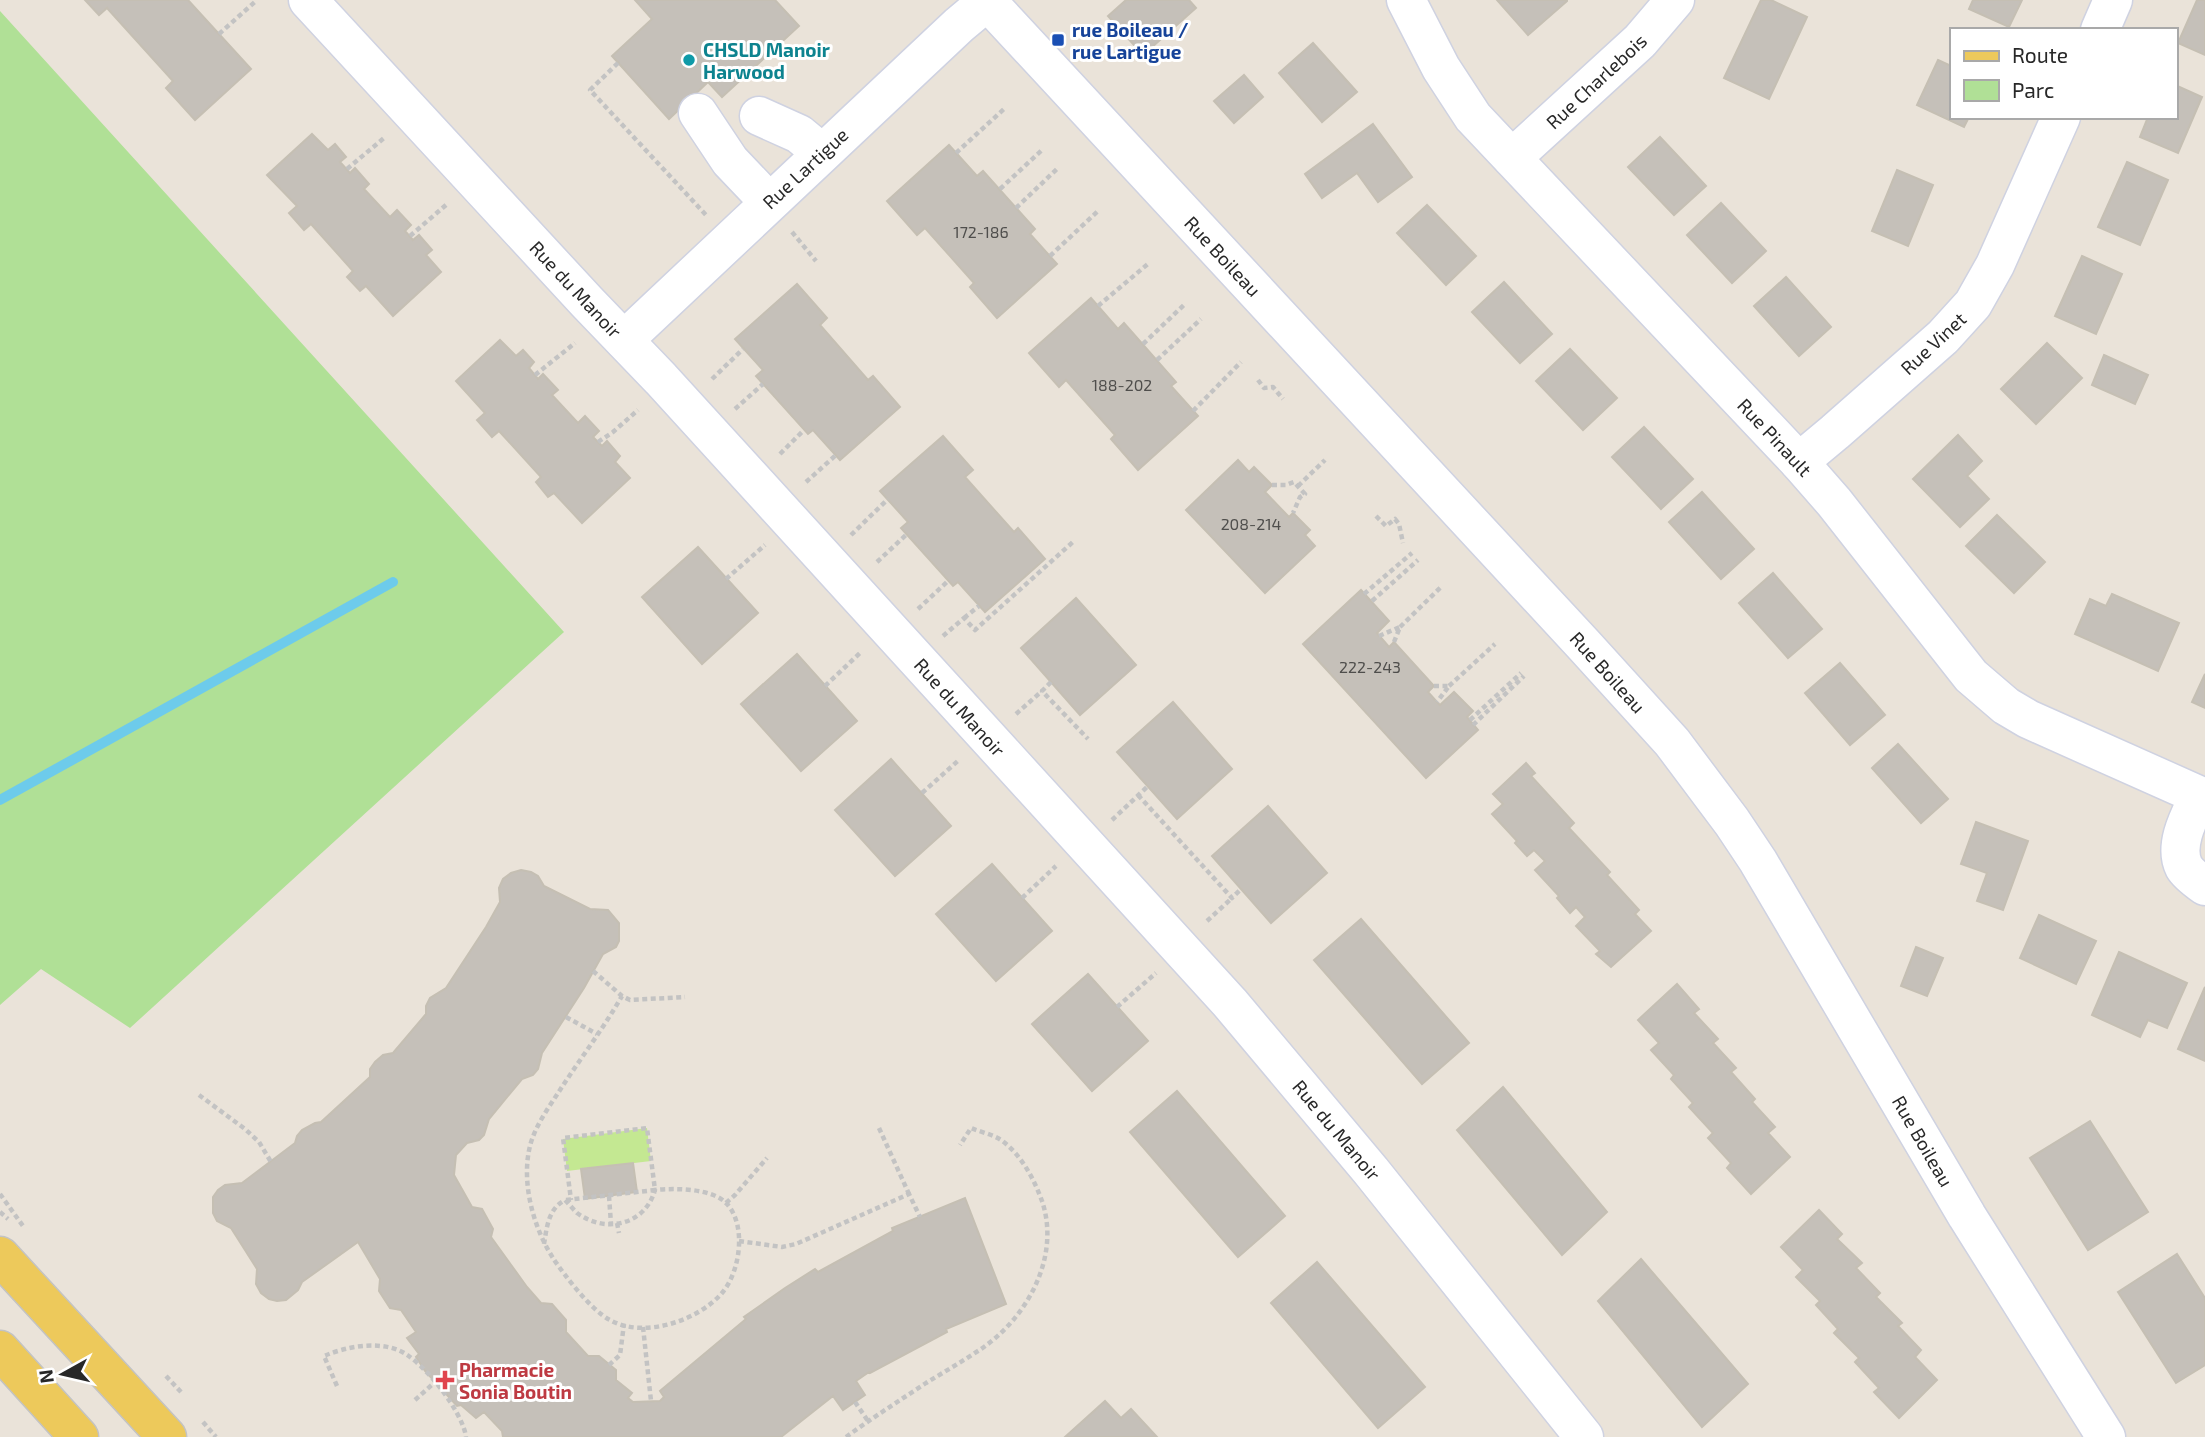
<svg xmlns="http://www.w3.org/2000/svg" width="2205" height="1437" font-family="'Exo 2',sans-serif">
	<rect width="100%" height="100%" fill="#eae3d9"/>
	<path fill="#b0e096" d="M0,11L564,632L130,1028L41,969L0,1005Z"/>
	<path fill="#c4e892" d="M647,1128L651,1161L567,1171L563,1139Z"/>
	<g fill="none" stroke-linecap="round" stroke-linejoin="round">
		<path stroke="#6dcbeb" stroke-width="10" d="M0,800L393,582"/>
	</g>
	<g fill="#c5c0b9" stroke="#c5bfb3" stroke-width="2">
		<path d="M85,0H188L251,69L195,120L166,88L173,81L107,8L99,15Z"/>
		<path d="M635,0H775L799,26L722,97L708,82L669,119L612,56L652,19Z"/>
		<path d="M1126,0H1189L1196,8L1143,55L1108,16Z"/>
		<path d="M1497,0H1567V1L1528,35Z"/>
		<path d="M1761,0H1771L1807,17L1769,99L1724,78Z"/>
		<path d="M1973,0H2022L2009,27L1969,9Z"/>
		<path d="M2197,0H2205V55L2178,43Z"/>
		<path d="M1313,43L1357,92L1322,122L1279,73Z"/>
		<path d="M1938,60L1951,66V117H1969L1964,127L1917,105Z"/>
		<path d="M1244,75L1263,97L1234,123L1214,101Z"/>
		<path d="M2175,85L2202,97L2178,153L2140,137L2148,117H2175Z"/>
		<path d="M1373,124L1412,177L1378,202L1357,173L1322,198L1305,174Z"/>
		<path d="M312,134L328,150L335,144L346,157L340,162L350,173L355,168L369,184L364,189L390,217L397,210L411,225L405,231L413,240L419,235L432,250L426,255L441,272L393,316L366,286L360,291L347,277L353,271L311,224L304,230L289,213L297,206L267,175Z"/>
		<path d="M1660,137L1706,186L1674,215L1628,167Z"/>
		<path d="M949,145L977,176L983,171L1035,229L1030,234L1057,264L997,318L970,287L974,283L925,228L917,235L887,201Z"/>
		<path d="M2127,162L2168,180L2140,245L2098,227Z"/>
		<path d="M1897,170L1933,185L1908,246L1872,231Z"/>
		<path d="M1721,203L1766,251L1732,283L1687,235Z"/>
		<path d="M1427,205L1476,256L1446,285L1397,233Z"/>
		<path d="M2082,256L2122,274L2096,334L2055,316Z"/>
		<path d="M1786,277L1831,327L1799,356L1754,306Z"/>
		<path d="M1504,282L1552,334L1520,363L1472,312Z"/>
		<path d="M797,284L827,318L820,325L868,380L873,376L900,407L840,460L813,430L808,434L756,376L763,370L735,339Z"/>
		<path d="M1091,298L1118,329L1124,323L1176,382L1171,386L1198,416L1138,470L1111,439L1115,435L1066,380L1059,387L1029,353Z"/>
		<path d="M500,340L516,356L523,350L534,362L529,368L538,379L543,374L558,390L552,395L578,423L585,416L599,431L593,437L602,446L607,441L620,456L615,462L630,478L582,523L554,493L548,497L536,482L541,477L499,431L492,437L477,420L485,413L456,381Z"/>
		<path d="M2047,343L2082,378L2036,424L2001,389Z"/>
		<path d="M1570,349L1617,398L1583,430L1536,381Z"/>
		<path d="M2104,355L2148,375L2135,404L2092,385Z"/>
		<path d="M1644,427L1693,479L1661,509L1612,457Z"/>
		<path d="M1958,435L1982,461L1967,476L1989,499L1960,527L1913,479Z"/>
		<path d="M943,436L973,470L965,477L1014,532L1018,528L1045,559L985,612L958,582L953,586L901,528L908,522L880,491Z"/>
		<path d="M1238,460L1249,472L1254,467L1272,485L1265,492L1289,517L1293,513L1310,530L1305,535L1315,546L1265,593L1186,510Z"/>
		<path d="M1702,492L1754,549L1721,579L1669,522Z"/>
		<path d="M1997,515L2045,562L2014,593L1966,546Z"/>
		<path d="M698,547L758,613L702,664L642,597Z"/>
		<path d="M1773,573L1822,629L1788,658L1739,603Z"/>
		<path d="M1361,590L1389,621L1377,633L1389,647L1394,642L1434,686L1428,692L1437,702L1440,705L1454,692L1473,711L1467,717L1478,730L1426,778L1303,644Z"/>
		<path d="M2112,594L2179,623L2158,671L2075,634L2090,599L2106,606Z"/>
		<path d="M1076,598L1136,665L1080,715L1021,648Z"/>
		<path d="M797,654L857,721L801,771L741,704Z"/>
		<path d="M1840,663L1885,715L1850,745L1805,693Z"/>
		<path d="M2205,674V708L2192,702Z"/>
		<path d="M1173,702L1232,769L1177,819L1117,752Z"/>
		<path d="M1898,744L1948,799L1921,823L1872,768Z"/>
		<path d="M891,759L951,826L895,876L835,810Z"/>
		<path d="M1526,763L1535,773L1531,776L1574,823L1569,828L1610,872L1607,875L1639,910L1635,914L1651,931L1611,967L1596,954L1600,951L1576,926L1585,917L1576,907L1570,913L1557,898L1559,896L1535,870L1545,861L1534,850L1527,856L1515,843L1517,841L1492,814L1503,804L1493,794Z"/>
		<path d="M1268,806L1327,873L1271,923L1212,856Z"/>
		<path d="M1976,822L2028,841L2003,910L1977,901L1987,873L1961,864Z"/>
		<path d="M992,864L1052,931L996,981L936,914Z"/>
		<path d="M521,870L531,872L538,876L544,886L590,909L608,910L619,923V941L616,947L603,954L584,988L542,1053L538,1069L533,1075L522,1079L489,1119L484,1135L479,1140L467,1143L456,1155L454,1175L472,1207L482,1209L493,1229L491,1237L527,1287L541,1303L552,1304L566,1320V1332L588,1356H599L616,1370V1380L632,1393L628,1398L633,1402L660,1401L664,1397L660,1391L746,1319L744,1317L785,1288L815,1269L818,1272L893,1231L892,1228L965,1198L1006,1304L946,1329L947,1332L870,1373L869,1372L856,1381L865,1395L843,1410L833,1396L781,1437H503L502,1431L484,1412L476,1418L461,1405L457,1406L425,1371L416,1357L419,1354L407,1338L416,1332L401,1310L390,1308L379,1291L380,1279L358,1242L302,1282L298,1290L286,1300L277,1301L269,1299L261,1293L256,1284L257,1269L231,1228L217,1221L213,1213V1197L218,1190L225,1185L242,1183L295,1143L297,1136L302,1130L315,1123L321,1122L370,1077V1069L375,1062L383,1055L393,1053L426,1014V1006L430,998L446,988L486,927L500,902L499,888L503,879L511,873Z"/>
		<path d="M2039,915L2096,941L2076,984L2020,958Z"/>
		<path d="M1361,919L1469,1043L1422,1084L1314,960Z"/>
		<path d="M1916,947L1943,958L1927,996L1901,986Z"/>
		<path d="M2119,952L2187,983L2167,1028L2148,1020L2140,1037L2092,1015Z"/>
		<path d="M1088,974L1148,1041L1092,1091L1032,1024Z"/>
		<path d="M1677,984L1699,1009L1694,1013L1718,1039L1713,1043L1736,1068L1731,1072L1755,1099L1752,1102L1775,1127L1768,1133L1790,1157L1751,1194L1727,1168L1731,1163L1708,1138L1713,1133L1689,1107L1693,1103L1671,1079L1674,1075L1651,1050L1659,1043L1638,1020Z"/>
		<path d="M2205,987V1061L2178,1049Z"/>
		<path d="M1503,1087L1607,1212L1562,1255L1457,1130Z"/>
		<path d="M1177,1091L1285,1216L1238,1257L1130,1132Z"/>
		<path d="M2090,1121L2148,1212L2088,1250L2030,1158Z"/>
		<path d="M633,1163L637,1192L585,1199L581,1169Z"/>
		<path d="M1819,1210L1842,1234L1837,1239L1862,1263L1856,1268L1880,1293L1876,1297L1902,1323L1898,1326L1921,1350L1915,1357L1937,1380L1899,1418L1874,1392L1879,1388L1855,1362L1859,1358L1834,1333L1838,1329L1816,1305L1820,1301L1796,1277L1803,1270L1781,1247Z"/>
		<path d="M2177,1254L2205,1298V1365L2176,1383L2118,1292Z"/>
		<path d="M1641,1259L1748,1384L1702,1427L1598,1301Z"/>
		<path d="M1317,1262L1425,1387L1378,1428L1271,1303Z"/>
		<path d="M1105,1401L1121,1418L1131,1409L1157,1437H1065Z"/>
	</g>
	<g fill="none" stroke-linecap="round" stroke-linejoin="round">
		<defs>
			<g id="minor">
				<path d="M308,0L587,302L661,379L1230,1003L1371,1171L1584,1437"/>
				<path d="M986,0L1583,644L1672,742L1732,822L1758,861L1967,1216L2106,1437"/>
				<path d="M1406,0L1441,68L1473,117L1799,462L1834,502L1971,676L2006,706L2028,719L2205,798"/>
				<path d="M2100,30L2113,0"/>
				<path d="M698,113L730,161L769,202"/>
				<path d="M759,116L799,134L822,153"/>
				<path d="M1512,158L1640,41L1675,0"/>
				<path d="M624,340L959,25L989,0"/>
				<path d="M1799,462L1835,432L1943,337L1973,304L1995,265L2061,117"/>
				<path d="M2199,796C2190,815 2173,845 2184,867C2188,874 2198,881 2205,886"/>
			</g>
			<g id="major">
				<path d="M0,1256L167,1437"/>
				<path d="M0,1350L79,1437"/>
			</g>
		</defs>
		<use href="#minor" stroke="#cfd2e1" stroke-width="41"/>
		<use href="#major" stroke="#c3c3c3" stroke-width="41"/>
		<g stroke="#c3c3c3" stroke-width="4.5" stroke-dasharray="5 3.5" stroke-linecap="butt">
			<path d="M219,34L257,0"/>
			<path d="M618,63L590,90L706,215"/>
			<path d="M956,153L1004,109"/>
			<path d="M347,169L384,138"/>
			<path d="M1000,189L1042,150"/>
			<path d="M1016,208L1059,167"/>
			<path d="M792,232L816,261"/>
			<path d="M410,236L446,205"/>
			<path d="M1050,256L1099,210"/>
			<path d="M1098,306L1149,263"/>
			<path d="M1143,344L1186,303"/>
			<path d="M1157,360L1201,319"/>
			<path d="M535,375L575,343"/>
			<path d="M712,379L743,349"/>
			<path d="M1258,380L1264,388L1273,387L1283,399"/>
			<path d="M735,409L763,384"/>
			<path d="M1193,411L1241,362"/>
			<path d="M598,442L613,432L638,410"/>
			<path d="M780,454L804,430"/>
			<path d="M806,482L836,455"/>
			<path d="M1272,485H1286L1294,482L1305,494L1300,497L1293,513"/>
			<path d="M1298,486L1325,460"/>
			<path d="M1376,516L1386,526L1395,519L1399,524L1403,543"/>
			<path d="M851,535L888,499"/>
			<path d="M877,562L907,534"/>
			<path d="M726,579L765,545"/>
			<path d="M1364,594L1412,553"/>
			<path d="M1372,601L1418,560"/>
			<path d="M918,609L948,581"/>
			<path d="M964,618L979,606"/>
			<path d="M1400,627L1442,586"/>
			<path d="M943,636L964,618L975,630L1074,541"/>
			<path d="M1379,636L1400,627L1394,642"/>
			<path d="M1051,682L1042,691L1088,739"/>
			<path d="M825,686L860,653"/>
			<path d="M1434,686H1449L1437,702"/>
			<path d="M1449,686L1495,644"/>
			<path d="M1016,714L1042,691"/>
			<path d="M1470,720L1521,673"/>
			<path d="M1473,725L1524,676"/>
			<path d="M922,793L960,759"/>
			<path d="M1138,795L1232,898L1241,889"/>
			<path d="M1112,820L1147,787"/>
			<path d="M1022,898L1056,866"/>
			<path d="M1207,921L1232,898"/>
			<path d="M593,971L622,996L630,1000L685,997"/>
			<path d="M1117,1007L1156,973"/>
			<path d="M566,1017L597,1034"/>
			<path d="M199,1095L245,1129L259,1142L271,1162"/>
			<path d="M879,1128L909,1194"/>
			<path d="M0,1194L23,1226"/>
			<path d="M609,1196L611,1224"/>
			<path d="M566,1200L655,1190L647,1128L563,1138L571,1200"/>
			<path d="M726,1203L735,1195L767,1158"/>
			<path d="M0,1212L8,1219"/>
			<path d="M617,1223L619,1233"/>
			<path d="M739,1241L782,1247L796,1244L909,1194L920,1217"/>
			<path d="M544,1244C547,1227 548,1209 565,1200C569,1204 573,1209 577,1213C606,1234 645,1225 655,1190C675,1188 713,1188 727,1204C747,1226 740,1272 722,1293C698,1321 643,1339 610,1320C592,1311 564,1275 553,1258C533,1227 521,1182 530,1146C535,1126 549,1107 560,1090C580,1059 603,1029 622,996"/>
			<path d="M643,1327L651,1401"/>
			<path d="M609,1365L620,1355L624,1324"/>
			<path d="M166,1376L181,1392"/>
			<path d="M337,1386L324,1356C345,1347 375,1341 398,1350C422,1359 463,1412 466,1437"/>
			<path d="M415,1400L435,1382"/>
			<path d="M855,1402L868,1421"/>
			<path d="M203,1422L216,1437"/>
			<path d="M846,1437C872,1418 899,1401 926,1383C944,1372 963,1361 981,1349C1027,1318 1061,1257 1042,1201C1034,1179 1021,1154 1001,1140C992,1134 980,1132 971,1128L960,1145"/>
		</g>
		<use href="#minor" stroke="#fff" stroke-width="38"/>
		<use href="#major" stroke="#edc95b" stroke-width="38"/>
	</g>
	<rect fill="#1a4fb4" stroke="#fff" stroke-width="2.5" x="1051" y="33" width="14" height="14" rx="3.5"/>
	<circle fill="#0f9aa8" stroke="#fff" stroke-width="2.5" cx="689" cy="60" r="7"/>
	<path fill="#e0444e" stroke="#fff" stroke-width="2.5" d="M441.5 1369.5h7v7h7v7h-7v7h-7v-7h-7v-7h7z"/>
	<g text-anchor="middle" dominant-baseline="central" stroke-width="6" stroke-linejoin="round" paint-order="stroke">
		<g font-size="16" fill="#4f4e4c">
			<text x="981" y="231">172-186</text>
			<text x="1122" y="384">188-202</text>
			<text x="1251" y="523">208-214</text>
			<text x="1370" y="666">222-243</text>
		</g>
		<g font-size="19" font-weight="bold" fill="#164399" stroke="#fff" text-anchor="start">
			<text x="1072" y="29">rue Boileau /<tspan x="1072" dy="22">rue Lartigue</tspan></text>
		</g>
		<g font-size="19" font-weight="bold" fill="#0d838f" stroke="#fff" text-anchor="start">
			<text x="703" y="49">CHSLD Manoir<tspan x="703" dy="22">Harwood</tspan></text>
		</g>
		<g font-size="19" fill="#282828" stroke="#fff">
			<text transform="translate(1596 81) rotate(-43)">Rue Charlebois</text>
			<text transform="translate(805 168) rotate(-43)">Rue Lartigue</text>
			<text transform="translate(1223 256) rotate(47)">Rue Boileau</text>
			<text transform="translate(576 289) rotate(47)">Rue du Manoir</text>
			<text transform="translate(1933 343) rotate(-43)">Rue Vinet</text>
			<text transform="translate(1775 437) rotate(47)">Rue Pinault</text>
			<text transform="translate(1608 672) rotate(48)">Rue Boileau</text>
			<text transform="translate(960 707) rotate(48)">Rue du Manoir</text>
			<text transform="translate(1337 1130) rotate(50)">Rue du Manoir</text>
			<text transform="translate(1923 1141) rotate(60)">Rue Boileau</text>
		</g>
		<g font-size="19" font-weight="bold" fill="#be3a42" stroke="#fff" text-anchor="start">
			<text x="459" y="1369">Pharmacie<tspan x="459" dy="22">Sonia Boutin</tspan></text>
		</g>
	</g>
	<rect x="1950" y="28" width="228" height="91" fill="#ffffff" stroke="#a9a9a9" stroke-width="2"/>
	<rect x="1964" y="51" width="35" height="10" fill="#edc95b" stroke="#a9a9a9" stroke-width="2"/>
	<text x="2012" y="63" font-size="21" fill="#282828">Route</text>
	<rect x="1964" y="80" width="35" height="21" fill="#b0e096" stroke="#a9a9a9" stroke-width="2"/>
	<text x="2012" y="98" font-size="21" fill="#282828">Parc</text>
	<g transform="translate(63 1374) rotate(262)" stroke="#ffffff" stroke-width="5" paint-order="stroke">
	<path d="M0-5L12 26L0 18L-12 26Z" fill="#282828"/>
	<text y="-10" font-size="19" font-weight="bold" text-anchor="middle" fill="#282828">N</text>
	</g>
</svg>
